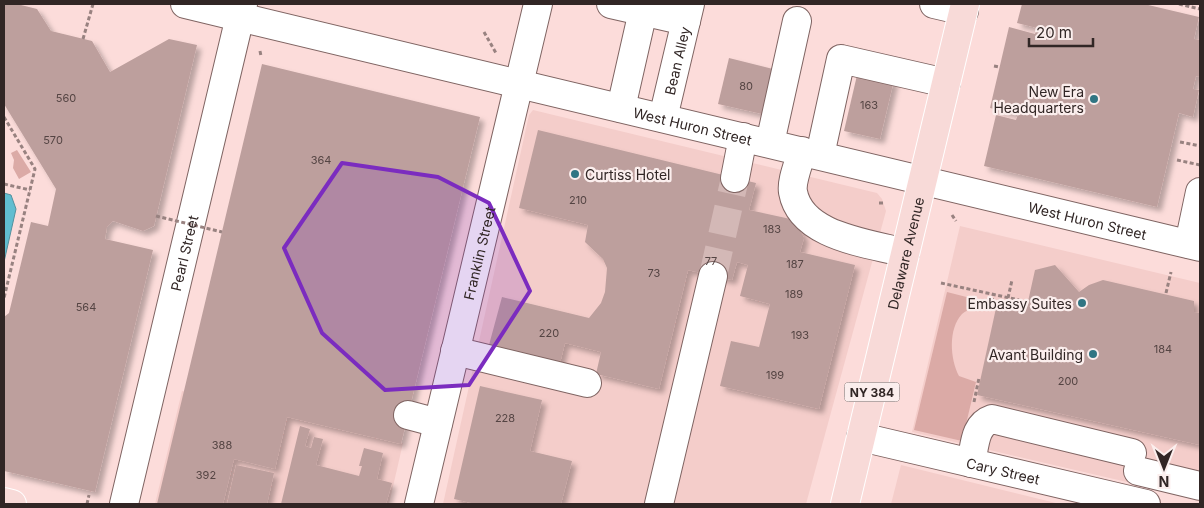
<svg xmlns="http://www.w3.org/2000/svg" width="1204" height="508" font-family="Inter,sans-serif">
	<defs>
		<filter id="shadow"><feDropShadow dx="4.5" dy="4.5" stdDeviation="2.5" flood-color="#0004"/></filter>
	</defs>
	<rect width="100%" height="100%" fill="#fcdcda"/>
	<g fill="#f4cdca">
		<path d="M533,110L877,193L882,199L886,211L806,504H443L529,115Z"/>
		<path d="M960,226L1200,283V499L912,432Z"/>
		<path d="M182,391L403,443L389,504H155Z"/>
		<path d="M901,465L1060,504H891Z"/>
	</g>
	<g fill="#dbaaa6">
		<path d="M17,150L31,172L19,179L13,168L14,160L11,153Z"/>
		<path d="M947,292L986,302L985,307C977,308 969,308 962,314C948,329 950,359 959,376L976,382L962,441L914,430Z"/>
	</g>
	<path fill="#61bdd0" stroke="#53909d" d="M4,193L11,195L16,209L4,262Z"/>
	<g fill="#bd9f9d" filter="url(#shadow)">
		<path d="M4,4H17L37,9L51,31L92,41L110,72L169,39L197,45L154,226L143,231L113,221L107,227L105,239L153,250L95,492L4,471V317L9,313L31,222L48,226L56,189L4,104Z"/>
		<path d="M1022,4H1144L1199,17L1194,39L1200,40V77L1196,76L1193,89L1199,90L1193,117L1179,113L1157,207L984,166L996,115L1016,120L1018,114L990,108L1009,27L1035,34L1037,28L1017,23Z"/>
		<path d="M729,58L773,69L762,114L718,104Z"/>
		<path d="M262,64L480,117L401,444L287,417L275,469L234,459L223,504H157Z"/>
		<path d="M858,71L894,80L880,139L844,131Z"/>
		<path d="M538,130L756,183L749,210L795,220L804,238L800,252L855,265L819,409L720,386L731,341L759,347L770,304L740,296L748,265L737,262L732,280L688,270L659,389L596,374L601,352L565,343L560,363L489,345L502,297L589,318L601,303L605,292L607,268L603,259L585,242L588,225L519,208Z"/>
		<path d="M1055,265L1079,292L1089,285L1103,280L1194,301V312L1200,313V445L977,395L998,299L1027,306L1035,270Z"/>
		<path d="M480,386L542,400L530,451L572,461L561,504H476L454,499Z"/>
		<path d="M300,426L310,429L305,446L311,448L314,437L323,439L316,465L359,476L362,466H359L364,448L383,453L377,479L392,483L386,504H281Z"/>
		<path d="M236,465L274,473L267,504H227Z"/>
	</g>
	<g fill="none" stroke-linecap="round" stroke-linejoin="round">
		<path stroke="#d3b8b6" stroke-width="28" stroke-dasharray="28 14" stroke-linecap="butt" d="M713,276L735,178"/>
		<defs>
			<g id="minor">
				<path id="s1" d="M185,4L1200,247"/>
				<path d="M611,4L686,21"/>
				<path d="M934,4L964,11"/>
				<path d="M621,108L643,11"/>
				<path id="s2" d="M663,118L690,4"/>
				<path d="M770,143L797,21"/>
				<path d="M802,151C799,163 791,181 793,192C801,237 869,243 905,253"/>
				<path d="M820,155L841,59L946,83"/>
				<path d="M735,178L743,137"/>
				<path d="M1189,244L1200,192"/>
				<path d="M455,351L587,383"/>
				<path d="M408,415L438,423"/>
				<path id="s3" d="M861,437L1146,504"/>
				<path d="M971,463C975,446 974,425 992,419L1132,453"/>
				<path d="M1138,471L1200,486"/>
				<path id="s4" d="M124,504L243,4"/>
				<path id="s5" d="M419,504L538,4"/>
				<path d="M659,504L713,276"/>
			</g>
			<g id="major">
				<path d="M4,502L12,504"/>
				<path id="s6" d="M845,504L965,4"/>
			</g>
		</defs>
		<use href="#minor" stroke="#7f6462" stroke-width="30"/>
		<use href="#major" stroke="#fff" stroke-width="30"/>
		<g stroke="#988280" stroke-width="3" stroke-dasharray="4 2.5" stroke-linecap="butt">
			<path d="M1179,4L1200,9"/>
			<path d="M484,32L496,53"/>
			<path d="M83,39L93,4"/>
			<path d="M260,51L261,56"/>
			<path d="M994,66L999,67"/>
			<path d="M4,117L35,169L4,298"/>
			<path d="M1180,142L1200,146"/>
			<path d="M1177,160L1200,165"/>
			<path d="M4,184L30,190"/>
			<path d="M879,203H883"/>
			<path d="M952,215L956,221"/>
			<path d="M941,283L1019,300"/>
			<path d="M1166,293L1171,272"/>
			<path d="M1008,298L1012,280"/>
			<path d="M992,302L993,295"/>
			<path d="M974,402L979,378"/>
			<path d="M87,504L89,495"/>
		</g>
		<use href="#minor" stroke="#fff" stroke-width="28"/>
		<use href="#major" stroke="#f8dad8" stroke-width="28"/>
		<path stroke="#988280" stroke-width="3" stroke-dasharray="4 2.5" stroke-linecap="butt" d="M156,216L222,232"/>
	</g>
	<path fill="#7b2cbf" fill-opacity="0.2" stroke="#7b2cbf" stroke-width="4" stroke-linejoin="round" d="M342,163L438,177L489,203L530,291L469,385L385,390L322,333L284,248Z"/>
	<g fill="#307583" stroke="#fbeeed" stroke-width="2">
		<circle cx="1094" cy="99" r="5"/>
		<circle cx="575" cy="174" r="5"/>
		<circle cx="1082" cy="303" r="5"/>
		<circle cx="1093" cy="354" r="5"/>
	</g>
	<g text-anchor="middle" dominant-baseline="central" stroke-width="4.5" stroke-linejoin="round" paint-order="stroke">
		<g font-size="11" fill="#544443">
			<text x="746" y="86">80</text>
			<text x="66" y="98">560</text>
			<text x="869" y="105">163</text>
			<text x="53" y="140">570</text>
			<text x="321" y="160">364</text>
			<text x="578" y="200">210</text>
			<text x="772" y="229">183</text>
			<text x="711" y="261">77</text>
			<text x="795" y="264">187</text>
			<text x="654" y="273">73</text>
			<text x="794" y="294">189</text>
			<text x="86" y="307">564</text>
			<text x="549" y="333">220</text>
			<text x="800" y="335">193</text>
			<text x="1163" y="349">184</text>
			<text x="775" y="375">199</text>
			<text x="1068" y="381">200</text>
			<text x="505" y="418">228</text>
			<text x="222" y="445">388</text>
			<text x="206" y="475">392</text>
		</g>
		<rect fill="#fbeeed" stroke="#6e6261" stroke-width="1" x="844.5" y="382.5" width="55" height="19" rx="4"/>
		<g font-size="12" font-weight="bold" fill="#312625">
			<text x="872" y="392">NY 384</text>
		</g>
		<g font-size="14" fill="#312625" stroke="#fbeeed">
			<text stroke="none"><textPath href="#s2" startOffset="59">Bean Alley</textPath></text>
			<text stroke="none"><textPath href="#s1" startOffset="522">West Huron Street</textPath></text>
			<text stroke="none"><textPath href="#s1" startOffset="928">West Huron Street</textPath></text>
			<text stroke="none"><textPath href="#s4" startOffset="258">Pearl Street</textPath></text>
			<text stroke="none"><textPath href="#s5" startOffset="258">Franklin Street</textPath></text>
			<text stroke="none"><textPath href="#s6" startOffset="258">Delaware Avenue</textPath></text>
			<text stroke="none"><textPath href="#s3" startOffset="146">Cary Street</textPath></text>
		</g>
		<g font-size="14" fill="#312625" stroke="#fbeeed" text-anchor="end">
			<text x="1084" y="91">New Era<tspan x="1084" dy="16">Headquarters</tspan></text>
			<text x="585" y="174" text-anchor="start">Curtiss Hotel</text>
			<text x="1072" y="303">Embassy Suites</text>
			<text x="1083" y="354">Avant Building</text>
		</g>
	</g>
	<rect width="1204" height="508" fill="none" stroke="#312625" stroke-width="10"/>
	<g transform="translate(1164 468) rotate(180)" stroke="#fbeeed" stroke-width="4" paint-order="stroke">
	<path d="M0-4L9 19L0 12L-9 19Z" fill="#312625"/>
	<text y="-8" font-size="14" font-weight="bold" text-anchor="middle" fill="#312625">N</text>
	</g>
	<path d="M1029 38v8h64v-8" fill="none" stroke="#312625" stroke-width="2.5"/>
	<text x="1036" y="38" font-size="15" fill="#312625" stroke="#fbeeed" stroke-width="4" paint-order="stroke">20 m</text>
</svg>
